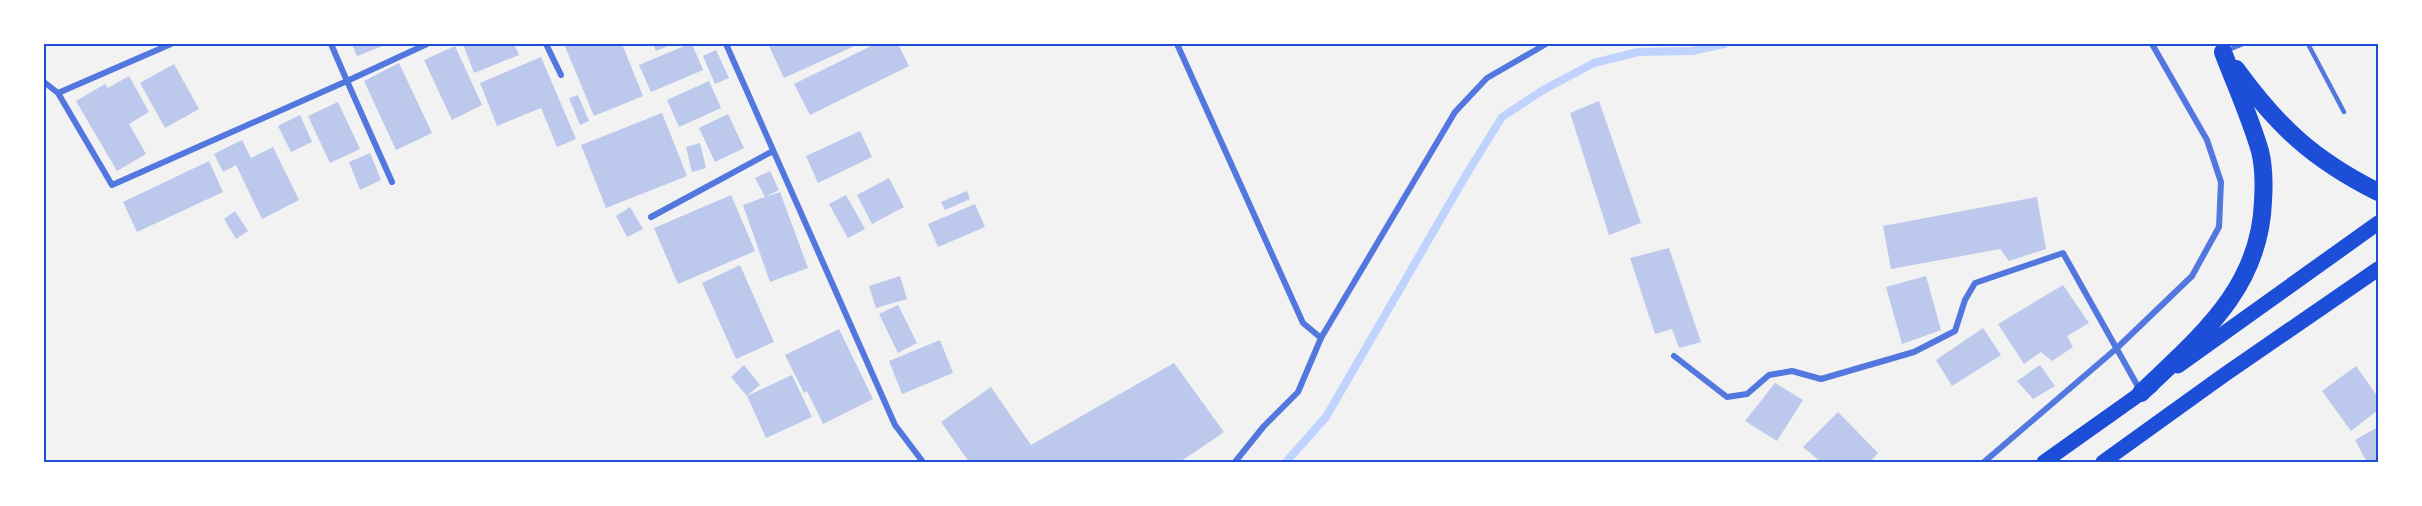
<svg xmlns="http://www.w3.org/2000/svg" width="2422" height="506" font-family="Jost,sans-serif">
	<rect width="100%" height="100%" fill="#f2f2f2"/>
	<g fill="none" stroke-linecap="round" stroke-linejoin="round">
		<path stroke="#bfd3fe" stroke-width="8" d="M1286,462L1326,417L1466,175L1502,117L1543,90L1594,63L1638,52L1692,51L1724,44"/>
	</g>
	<g fill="#bdc9ec">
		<path d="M352,44H388L357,56Z"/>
		<path d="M463,44H514L519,55L474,73Z"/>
		<path d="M564,44H622L643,96L594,116Z"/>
		<path d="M653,44H673L656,51Z"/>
		<path d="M689,44H692L703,70L651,92L639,65Z"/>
		<path d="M768,44H859L784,78Z"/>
		<path d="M875,44H898L909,66L810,115L794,84Z"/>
		<path d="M455,46L482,105L452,120L424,60Z"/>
		<path d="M716,50L729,78L715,84L703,56Z"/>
		<path d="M541,57L576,139L557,147L541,108L497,126L480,83Z"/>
		<path d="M399,63L432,133L396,150L364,81Z"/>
		<path d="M174,64L199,109L165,128L140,83Z"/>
		<path d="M129,76L149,112L129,124L146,154L117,171L76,101L105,84L108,88Z"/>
		<path d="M709,81L721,108L679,127L667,100Z"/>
		<path d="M578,95L589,121L580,125L569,98Z"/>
		<path d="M1599,101L1641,223L1609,235L1570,113Z"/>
		<path d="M338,102L360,149L330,163L308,116Z"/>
		<path d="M662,113L687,176L606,208L581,145Z"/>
		<path d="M728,114L744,148L715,162L699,128Z"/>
		<path d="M300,115L312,142L291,152L278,126Z"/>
		<path d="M860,131L872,157L818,183L806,156Z"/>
		<path d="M242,140L251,158L273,147L299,200L262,219L236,165L223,172L214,154Z"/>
		<path d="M700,143L706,168L692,172L686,147Z"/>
		<path d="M370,153L381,180L360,190L349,162Z"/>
		<path d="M209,161L223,192L137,232L123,202Z"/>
		<path d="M770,171L779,190L765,197L780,192L808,268L770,282L743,205L765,197L755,178Z"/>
		<path d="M889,178L904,207L872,224L857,195Z"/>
		<path d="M967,191L970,199L945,210L941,202Z"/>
		<path d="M731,195L755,251L678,284L654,228Z"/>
		<path d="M846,195L865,229L848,238L829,204Z"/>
		<path d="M2037,197L2046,249L2009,261L2000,249L1891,269L1883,226Z"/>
		<path d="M975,204L985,227L938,247L928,224Z"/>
		<path d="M630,207L643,229L627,237L616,216Z"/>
		<path d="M235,211L248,231L236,239L224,219Z"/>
		<path d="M1669,248L1701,342L1679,348L1672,329L1655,334L1630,258Z"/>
		<path d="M740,265L774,342L736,359L702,283Z"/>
		<path d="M900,276L907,299L876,308L869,286Z"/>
		<path d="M1926,276L1941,330L1902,344L1886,287Z"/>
		<path d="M2063,285L2089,323L2067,336L2073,347L2052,361L2041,352L2024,364L1998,324Z"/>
		<path d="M898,305L917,343L898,353L879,314Z"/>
		<path d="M1983,328L2001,355L1952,386L1936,360Z"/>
		<path d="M839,329L873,399L823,424L807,391L804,393L785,355Z"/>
		<path d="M940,340L953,373L902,394L889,361Z"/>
		<path d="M1174,363L1224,432L1180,462H969L941,422L991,387L1031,445Z"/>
		<path d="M744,365L760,385L747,396L731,377Z"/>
		<path d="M2040,365L2055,386L2033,399L2017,381Z"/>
		<path d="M2356,366L2378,397V410L2351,431L2322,391Z"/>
		<path d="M792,375L812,417L766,438L747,396Z"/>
		<path d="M1775,383L1803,400L1777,441L1745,421Z"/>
		<path d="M1838,412L1878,453L1870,462H1821L1803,447Z"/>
		<path d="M2378,427V462H2367L2355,440Z"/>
	</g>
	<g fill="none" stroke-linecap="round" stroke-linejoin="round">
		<g stroke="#5277de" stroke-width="4.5">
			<path d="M2308,44L2344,112"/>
			<path d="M2226,51L2243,44"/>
		</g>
		<g stroke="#5277de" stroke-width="6">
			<path d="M546,44L561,75"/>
			<path d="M726,44L895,425L923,462"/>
			<path d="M1177,44L1303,323L1321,338"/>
			<path d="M44,82L58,93L171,44"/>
			<path d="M58,93L112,185L347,81L331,44"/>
			<path d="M392,182L347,81L427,44"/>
			<path d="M651,217L773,151"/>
			<path d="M1674,356L1727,397L1747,394L1769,375L1792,371L1821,379L1914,352L1955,331L1965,300L1975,283L2063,253L2141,392"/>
			<path d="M1235,462L1264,426L1298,392L1321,338L1455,112L1487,78L1546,44"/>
			<path d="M1984,462L2117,348L2192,276L2219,227L2221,182L2207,140L2152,44"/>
		</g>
		<g stroke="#1d4ed8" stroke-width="15">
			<path d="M2178,366L2378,223"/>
			<path d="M2044,462L2151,386"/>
			<path d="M2103,462L2224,375L2378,269"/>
		</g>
		<g stroke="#1d4ed8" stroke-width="18">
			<path d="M2236,69C2278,127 2314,160 2378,192"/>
			<path d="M2141,393C2199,337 2260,289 2263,201C2264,185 2264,167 2260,151C2250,117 2235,84 2223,52"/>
		</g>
	</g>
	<rect width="2422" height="506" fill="none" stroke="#ffffff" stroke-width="90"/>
	<rect x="45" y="45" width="2332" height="416" fill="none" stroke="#1d4ed8" stroke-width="2"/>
</svg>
